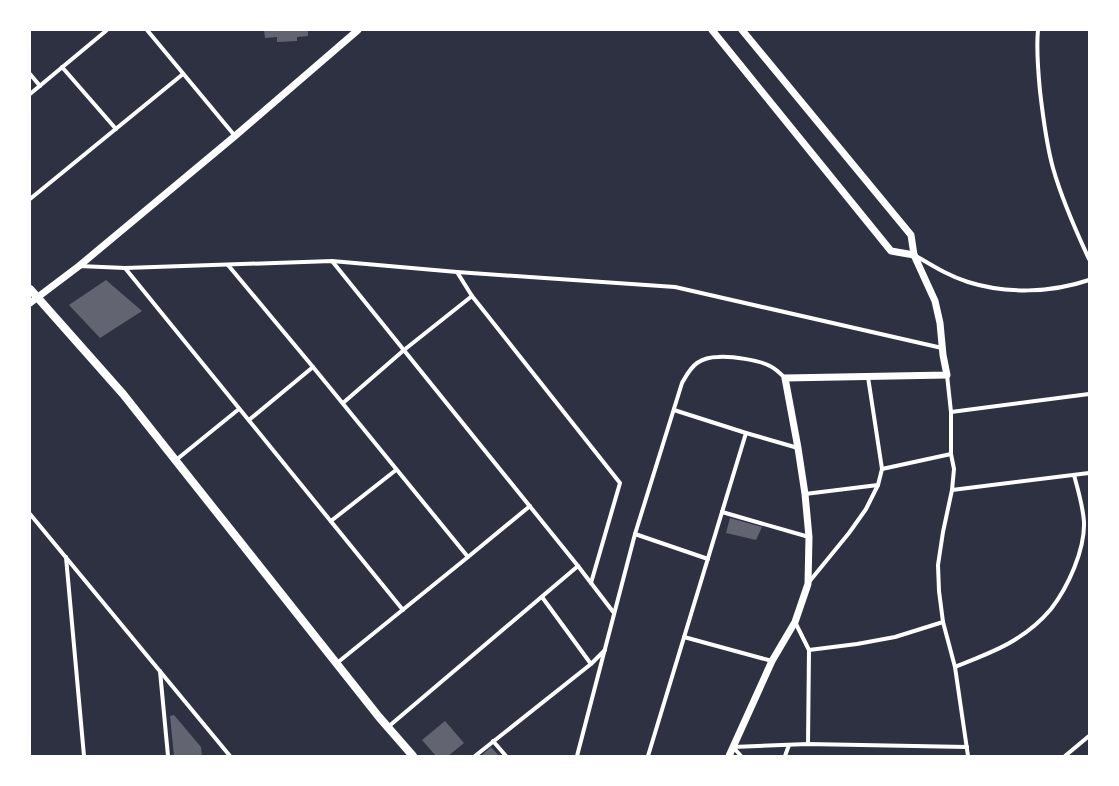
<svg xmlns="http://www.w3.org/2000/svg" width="1119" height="786" font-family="'Titillium Web',sans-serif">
	<rect width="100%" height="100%" fill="#2d3142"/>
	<g fill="#626471">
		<path d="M264,30H308V36L297,37V41L277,42V37L265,38Z"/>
		<path d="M106,280L142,311L100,338L69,305Z"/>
		<path d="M730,518L762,527L756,540L726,533Z"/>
		<path d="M174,715L201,747L202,756H174L170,716Z"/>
		<path d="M445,721L464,743L448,756H436L422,740Z"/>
		<path d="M491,747L499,756H481Z"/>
	</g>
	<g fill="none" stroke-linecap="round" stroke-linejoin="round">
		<g stroke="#fff" stroke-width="4">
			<path d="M147,30L235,136"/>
			<path d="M1038,30C1036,50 1038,70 1040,91C1043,117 1046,143 1053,168C1062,200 1075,229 1089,259"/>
			<path d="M62,67L116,129"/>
			<path d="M30,74L40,86"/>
			<path d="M30,94L107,30"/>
			<path d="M30,199L183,74"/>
			<path d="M916,256C933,266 949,276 968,282C1006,294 1051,293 1089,280"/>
			<path d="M332,261L578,566L614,613"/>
			<path d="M228,265L313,367L468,557"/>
			<path d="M79,266L125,268L332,261L457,272L675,287L942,348"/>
			<path d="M125,268L403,610"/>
			<path d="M457,272L472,296L620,483L591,583"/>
			<path d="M947,375L951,412V454L954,469L952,490L943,532L938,565L939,591L943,622L955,667L968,756"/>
			<path d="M343,403L404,350L472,296"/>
			<path d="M674,410L746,433L798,448"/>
			<path d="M951,412L1089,394"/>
			<path d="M249,420L313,367"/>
			<path d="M176,460L239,409"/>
			<path d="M882,469L951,454"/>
			<path d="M952,490L1089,473"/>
			<path d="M805,494L878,485"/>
			<path d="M722,512L809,537"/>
			<path d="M30,514L230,756"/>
			<path d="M331,521L396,470"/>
			<path d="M635,534L708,559"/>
			<path d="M66,557L84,756"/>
			<path d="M809,582L849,533L866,509L878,485L882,469L868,377"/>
			<path d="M542,597L591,664"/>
			<path d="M795,622L809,650L808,744"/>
			<path d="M684,637L772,661"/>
			<path d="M809,650L857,644L895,637L943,622"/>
			<path d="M337,663L468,557L530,506"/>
			<path d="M955,667C976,658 998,651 1016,639C1029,631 1041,621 1051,609C1068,587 1085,550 1084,522C1083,506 1078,490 1074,475"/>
			<path d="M160,671L168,756"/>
			<path d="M388,727L578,566"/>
			<path d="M493,741L506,756"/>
			<path d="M733,747L808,744L967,747"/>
			<path d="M733,747L741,756"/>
			<path d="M475,756L591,664L605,650"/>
			<path d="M577,756L635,534L682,383C686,376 690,368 697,363C703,359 711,357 718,357C731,356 759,360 770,366C776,369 780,373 785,378"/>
			<path d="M648,756L746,433"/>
			<path d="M785,756L789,745"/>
			<path d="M1065,756L1089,736"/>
		</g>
		<g stroke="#fff" stroke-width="7">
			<path d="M712,30L891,251L914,255"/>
			<path d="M30,303L79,266L235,136L358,30"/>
			<path d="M729,756L772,661L795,622L808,584L809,537L805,494L798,448L785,378L947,375L943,355L940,323L935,301L914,255L911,235L742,30"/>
		</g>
		<path stroke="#fff" stroke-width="8" d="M30,289L123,394L379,717L413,756"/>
	</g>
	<rect width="1119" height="786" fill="none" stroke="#ffffff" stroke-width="62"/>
</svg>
